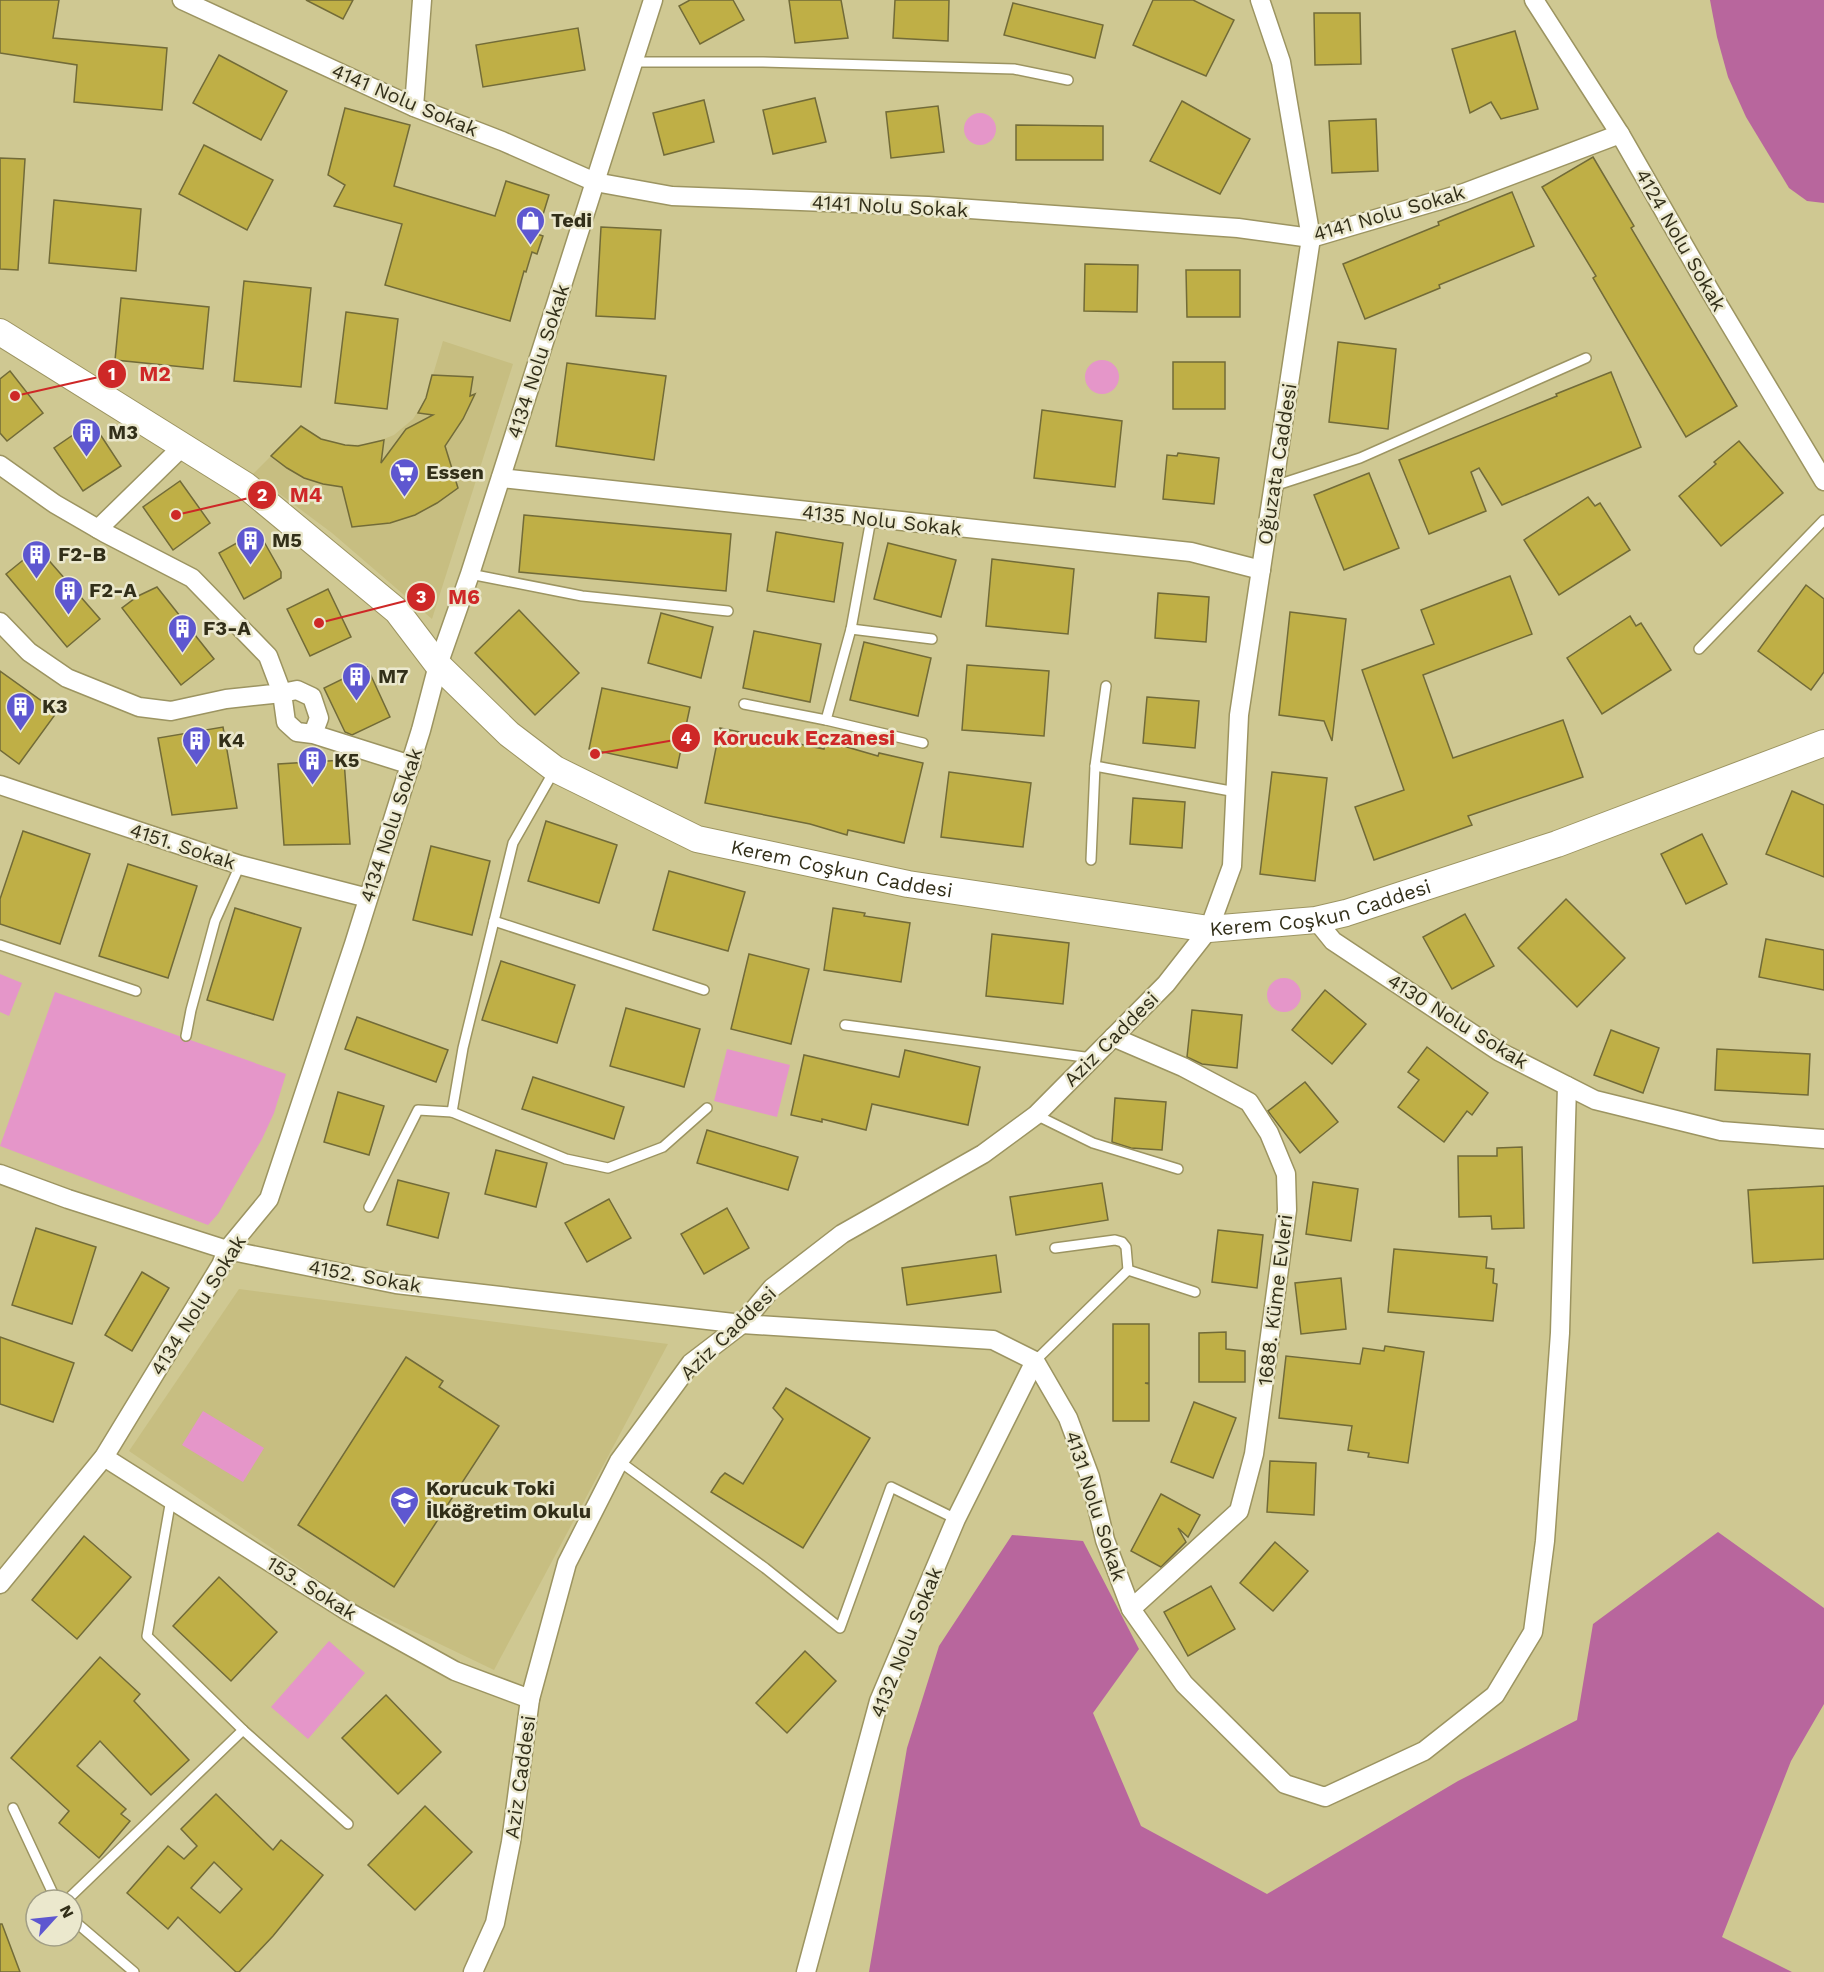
<svg xmlns="http://www.w3.org/2000/svg" width="1824" height="1972" font-family="'Work Sans',sans-serif">
	<rect width="100%" height="100%" fill="#cfc892"/>
	<g fill="#c7be81">
		<path d="M443,341L513,364L432,619L332,533L253,474L301,426L321,439L345,445L371,444L394,435L413,419L426,398Z"/>
		<path d="M239,1289L668,1344L494,1670L348,1600L129,1451Z"/>
	</g>
	<g fill="#e596c9">
		<circle cx="980" cy="129" r="16"/>
		<circle cx="1102" cy="377" r="17"/>
		<path d="M0,974L22,983L9,1016L0,1012Z"/>
		<circle cx="1284" cy="995" r="17"/>
		<path d="M55,992L286,1074L274,1113L262,1139L218,1214L208,1225L0,1146Z"/>
		<path d="M727,1049L790,1065L777,1117L714,1101Z"/>
		<path d="M203,1411L264,1448L243,1482L182,1445Z"/>
		<path d="M329,1641L365,1673L308,1739L271,1707Z"/>
	</g>
	<g fill="#b8669d">
		<path d="M1710,0H1824V203L1807,201L1789,188L1746,117L1728,77L1717,37Z"/>
		<path d="M1718,1532L1824,1608V1704L1791,1761L1722,1937L1792,1972H869L907,1748L939,1646L1012,1535L1083,1541L1139,1649L1093,1713L1141,1826L1267,1894L1458,1781L1577,1720L1593,1624Z"/>
	</g>
	<g fill="#bfaf46" stroke="#726b38" stroke-width="1.5" fill-rule="evenodd">
		<path d="M0,0H59L53,38L167,48L162,110L74,102L77,65L0,53Z"/>
		<path d="M306,0H353L343,19Z"/>
		<path d="M690,0H733L744,20L700,44L679,6Z"/>
		<path d="M789,0H841L848,38L795,43Z"/>
		<path d="M895,0H949L948,41L893,38Z"/>
		<path d="M1153,0H1193L1234,20L1206,76L1133,45Z"/>
		<path d="M1013,3L1103,25L1095,58L1004,35Z"/>
		<path d="M1314,13H1360L1361,64L1315,65Z"/>
		<path d="M578,28L585,70L483,87L476,45Z"/>
		<path d="M1515,31L1538,109L1501,119L1491,102L1470,113L1452,49Z"/>
		<path d="M219,55L287,91L261,140L193,103Z"/>
		<path d="M815,98L826,142L773,154L763,110Z"/>
		<path d="M704,100L714,142L664,155L653,113Z"/>
		<path d="M1182,101L1250,139L1220,194L1150,161Z"/>
		<path d="M938,106L944,152L891,158L886,112Z"/>
		<path d="M345,108L410,125L394,186L495,216L506,181L549,195L537,234L543,236L537,254L532,252L526,272L524,271L510,321L385,285L402,224L334,206L345,185L328,175Z"/>
		<path d="M1376,119L1378,171L1332,173L1329,121Z"/>
		<path d="M1016,125L1103,126V160H1016Z"/>
		<path d="M204,145L273,180L247,230L179,194Z"/>
		<path d="M1593,157L1634,226L1631,228L1737,406L1686,437L1593,278L1596,276L1542,187Z"/>
		<path d="M0,158L25,159L18,270L0,269Z"/>
		<path d="M1512,192L1534,246L1439,285L1440,288L1365,319L1343,264L1439,225L1438,222Z"/>
		<path d="M54,200L141,209L136,271L49,263Z"/>
		<path d="M601,227L661,230L655,319L596,316Z"/>
		<path d="M1085,264L1138,265L1137,312L1084,311Z"/>
		<path d="M1186,270H1240V317H1187Z"/>
		<path d="M244,281L311,288L301,387L234,381Z"/>
		<path d="M121,298L209,307L203,369L115,360Z"/>
		<path d="M346,312L398,319L387,409L335,403Z"/>
		<path d="M1338,342L1396,349L1388,429L1329,422Z"/>
		<rect x="1173" y="362" width="52" height="47"/>
		<path d="M567,363L666,376L654,460L556,446Z"/>
		<path d="M10,371L43,413L7,441L0,433V379Z"/>
		<path d="M1611,372L1641,447L1502,505L1479,468L1471,472L1486,511L1429,534L1399,460L1557,396L1556,394Z"/>
		<path d="M432,375L473,377L470,396L475,394L463,419L445,446L458,488L437,503L415,515L390,523L352,527L342,487L323,484L304,478L287,468L271,456L301,426L321,439L345,445L358,446L384,440L381,463L406,429L433,415L418,413L426,398Z"/>
		<path d="M1042,410L1122,421L1115,487L1034,478Z"/>
		<path d="M92,422L121,466L83,491L54,448Z"/>
		<path d="M1739,441L1783,493L1721,546L1679,496L1716,464L1714,462Z"/>
		<path d="M1178,453L1219,458L1214,504L1163,499L1167,455L1177,456Z"/>
		<path d="M1369,473L1399,548L1344,570L1314,495Z"/>
		<path d="M180,481L210,523L173,550L143,507Z"/>
		<path d="M1588,497L1595,506L1600,503L1630,550L1559,595L1524,540Z"/>
		<path d="M524,515L731,534L726,591L519,572Z"/>
		<path d="M258,531L281,572V578L244,599L219,553Z"/>
		<path d="M776,532L843,543L834,602L767,591Z"/>
		<path d="M888,543L956,560L941,617L874,599Z"/>
		<path d="M38,548L100,619L67,647L6,574Z"/>
		<path d="M992,559L1074,569L1068,634L986,626Z"/>
		<path d="M1510,576L1532,634L1423,675L1453,758L1563,720L1583,777L1468,816L1472,825L1374,860L1355,807L1404,790L1362,670L1434,644L1421,610Z"/>
		<path d="M1806,585L1824,599V672L1811,690L1758,651Z"/>
		<path d="M157,587L214,659L181,685L122,608L138,596Z"/>
		<path d="M328,589L351,637L310,656L287,609Z"/>
		<path d="M1158,593L1209,597L1206,642L1155,638Z"/>
		<path d="M519,610L579,673L535,715L475,653Z"/>
		<path d="M1290,612L1346,619L1332,741L1324,721L1279,715Z"/>
		<path d="M661,613L713,627L701,678L648,663Z"/>
		<path d="M1630,616L1636,626L1641,623L1671,670L1602,714L1567,658Z"/>
		<path d="M754,631L821,644L810,702L743,688Z"/>
		<path d="M864,642L931,658L918,716L850,700Z"/>
		<path d="M967,665L1049,671L1044,736L962,730Z"/>
		<path d="M367,667L390,717L352,735L345,732L324,688Z"/>
		<path d="M0,671L57,712L19,764L0,750Z"/>
		<path d="M602,688L690,707L677,768L589,749Z"/>
		<path d="M1147,697L1199,701L1195,748L1143,743Z"/>
		<path d="M223,727L237,808L172,815L158,738Z"/>
		<path d="M720,728L824,749L826,741L878,756L879,753L923,763L904,843L848,830L847,835L810,824L705,803Z"/>
		<path d="M344,760L350,844L284,845L278,764Z"/>
		<path d="M949,772L1031,783L1023,847L941,837Z"/>
		<path d="M1272,772L1327,778L1315,881L1260,874Z"/>
		<path d="M1792,791L1824,805V877L1766,854Z"/>
		<path d="M1133,798L1185,802L1182,848L1130,844Z"/>
		<path d="M546,821L617,845L599,903L528,881Z"/>
		<path d="M23,831L90,854L60,944L0,924V899Z"/>
		<path d="M1702,834L1727,884L1686,904L1661,854Z"/>
		<path d="M431,846L490,861L472,935L413,920Z"/>
		<path d="M128,864L197,886L168,978L99,956Z"/>
		<path d="M669,871L745,892L728,951L653,930Z"/>
		<path d="M1566,899L1625,958L1577,1007L1518,948Z"/>
		<path d="M235,908L301,928L273,1020L207,1000Z"/>
		<path d="M833,908L865,913L864,916L910,923L901,982L824,970Z"/>
		<path d="M1465,914L1494,966L1452,989L1423,937Z"/>
		<path d="M992,934L1069,943L1063,1004L986,996Z"/>
		<path d="M1766,939L1824,950V990L1759,977Z"/>
		<path d="M749,954L809,969L791,1044L731,1029Z"/>
		<path d="M501,961L575,985L557,1043L482,1020Z"/>
		<path d="M1325,990L1366,1024L1332,1064L1292,1030Z"/>
		<path d="M626,1008L700,1029L684,1087L610,1066Z"/>
		<path d="M1192,1010L1242,1015L1237,1068L1202,1064L1187,1057Z"/>
		<path d="M357,1017L448,1050L436,1082L345,1049Z"/>
		<path d="M1611,1030L1659,1048L1643,1093L1594,1075Z"/>
		<path d="M1427,1047L1488,1093L1472,1115L1467,1111L1444,1142L1398,1107L1419,1080L1408,1072Z"/>
		<path d="M1717,1049L1810,1054L1808,1095L1715,1090Z"/>
		<path d="M905,1050L980,1067L968,1125L872,1104L866,1130L822,1119V1122L791,1115L804,1055L899,1077Z"/>
		<path d="M533,1077L624,1107L614,1139L522,1109Z"/>
		<path d="M1305,1082L1338,1122L1300,1153L1268,1111Z"/>
		<path d="M338,1092L384,1106L369,1155L324,1142Z"/>
		<path d="M1115,1098L1166,1102L1162,1150L1131,1148L1112,1142Z"/>
		<path d="M707,1130L798,1157L788,1190L697,1163Z"/>
		<path d="M1522,1147L1524,1228L1492,1229L1491,1216L1459,1217L1458,1156H1497V1148Z"/>
		<path d="M496,1150L547,1163L536,1207L485,1194Z"/>
		<path d="M398,1180L449,1193L438,1238L387,1225Z"/>
		<path d="M1313,1182L1358,1189L1351,1241L1306,1234Z"/>
		<path d="M1102,1183L1108,1220L1016,1235L1010,1197Z"/>
		<path d="M1824,1186V1259L1753,1263L1748,1190Z"/>
		<path d="M609,1199L631,1238L587,1262L565,1223Z"/>
		<path d="M727,1208L749,1248L704,1274L681,1234Z"/>
		<path d="M36,1228L96,1247L72,1324L12,1305Z"/>
		<path d="M1218,1230L1263,1235L1257,1288L1212,1282Z"/>
		<path d="M1394,1249L1487,1257L1486,1268L1494,1269L1493,1283L1497,1284L1493,1321L1388,1312Z"/>
		<path d="M996,1255L1001,1292L907,1305L902,1268Z"/>
		<path d="M142,1272L169,1288L132,1351L105,1335Z"/>
		<path d="M1341,1278L1346,1329L1301,1334L1295,1283Z"/>
		<path d="M1113,1324H1149V1383H1145L1149,1384V1421H1113Z"/>
		<path d="M1226,1332V1349L1245,1351V1382H1199V1333Z"/>
		<path d="M0,1337L74,1363L53,1422L0,1404Z"/>
		<path d="M1385,1346L1424,1352L1408,1463L1368,1457L1369,1453L1348,1450L1352,1426L1279,1418L1286,1356L1360,1364L1363,1348L1384,1351Z"/>
		<path d="M406,1357L443,1381L439,1387L499,1426L394,1587L298,1525Z"/>
		<path d="M786,1388L870,1438L803,1548L711,1492L720,1478L725,1473L743,1484L783,1419L773,1408Z"/>
		<path d="M1194,1402L1236,1418L1213,1478L1171,1462Z"/>
		<path d="M1270,1461L1316,1463L1314,1515L1267,1512Z"/>
		<path d="M1161,1494L1200,1515L1188,1537L1178,1528L1186,1542L1161,1567L1131,1551Z"/>
		<path d="M84,1536L131,1577L77,1639L32,1600Z"/>
		<path d="M1275,1542L1308,1571L1273,1611L1240,1583Z"/>
		<path d="M219,1577L277,1632L231,1681L173,1626Z"/>
		<path d="M1211,1586L1235,1629L1188,1656L1164,1612Z"/>
		<path d="M805,1651L836,1681L787,1733L756,1703Z"/>
		<path d="M100,1657L140,1694L134,1701L189,1760L151,1795L100,1741L77,1766L126,1809L121,1814L130,1821L99,1858L59,1823L69,1811L11,1758Z"/>
		<path d="M386,1695L441,1752L398,1794L342,1738Z"/>
		<path d="M216,1794L273,1850L281,1840L323,1875L273,1936L239,1972H236L178,1917L168,1929L127,1893L168,1846L184,1859L197,1846L181,1829ZM214,1862L242,1889L220,1913L191,1888Z"/>
		<path d="M425,1806L472,1852L415,1910L368,1865Z"/>
		<path d="M0,1924H2L20,1972H0Z"/>
	</g>
	<g fill="none" stroke-linecap="round" stroke-linejoin="round">
		<defs>
			<g id="lane">
				<path d="M633,62H763L1014,69L1068,80"/>
				<path d="M1274,486L1360,458L1586,358"/>
				<path d="M871,519L851,629L826,720L923,743"/>
				<path d="M470,574L582,596L728,611"/>
				<path d="M851,629L932,639"/>
				<path d="M1699,649L1824,520"/>
				<path d="M744,704L826,720"/>
				<path d="M1095,766L1236,792"/>
				<path d="M1091,860L1095,766L1106,686"/>
				<path d="M494,921L704,990"/>
				<path d="M0,945L136,991"/>
				<path d="M845,1025L1092,1058"/>
				<path d="M186,1036L191,1010L215,921L240,865"/>
				<path d="M452,1112L566,1159L608,1168L663,1147L707,1108"/>
				<path d="M1036,1115L1093,1143L1178,1169"/>
				<path d="M369,1207L418,1110L452,1112L463,1048L513,843L554,771"/>
				<path d="M1055,1248L1115,1240L1122,1242L1126,1247L1128,1270"/>
				<path d="M1035,1361L1128,1270L1195,1292"/>
				<path d="M619,1461L765,1568L840,1628L891,1487L956,1519"/>
				<path d="M171,1499L147,1636L243,1730L348,1824"/>
				<path d="M13,1808L56,1900"/>
				<path d="M67,1900L243,1730"/>
				<path d="M72,1919L134,1972"/>
			</g>
			<g id="street">
				<path d="M182,0L414,107L502,141L595,182L672,196L928,206L1238,228L1311,238L1464,193L1620,134"/>
				<path d="M1534,0L1620,134L1710,291L1824,481"/>
				<path d="M414,107L422,0"/>
				<path d="M0,465L55,504L105,533L192,578L268,656L282,693L226,699L171,711L139,707L67,678L29,652L0,622"/>
				<path d="M501,478L1191,552L1261,570"/>
				<path d="M98,529L183,446"/>
				<path d="M313,734L319,718L312,697L297,690L282,693L286,722L297,732L313,734L411,765"/>
				<path d="M0,785L240,865L368,898"/>
				<path d="M1316,920L1333,941L1500,1052L1595,1100L1721,1131L1824,1139"/>
				<path d="M1113,1037L1183,1067L1249,1102L1269,1133L1286,1174L1287,1210L1254,1454L1239,1511L1131,1609"/>
				<path d="M0,1174L68,1199L227,1250L396,1284L742,1324L993,1340L1035,1361L1068,1418L1090,1477L1105,1540L1131,1609L1184,1684L1285,1784L1325,1797L1424,1751L1495,1695L1533,1632L1545,1541L1560,1333L1567,1086"/>
				<path d="M104,1457L347,1611L455,1671L530,1699"/>
				<path d="M0,1584L104,1457L221,1265L227,1250L269,1199L354,944L421,730L438,665L470,574L653,0"/>
				<path d="M473,1972L495,1923L511,1842L530,1699L567,1563L619,1461L691,1363L742,1324L772,1288L842,1234L983,1154L1036,1115L1166,984L1209,929L1232,866L1239,715L1311,238L1281,62L1260,0"/>
				<path d="M806,1972L879,1701L956,1519L1035,1361"/>
			</g>
			<g id="secondary">
				<path id="s1" d="M0,332L245,485L397,611L438,665L509,734L555,769L697,839L908,884L1209,929L1316,920L1346,913L1557,844L1824,743"/>
			</g>
		</defs>
		<use href="#lane" stroke="#9c9461" stroke-width="12"/>
		<use href="#street" stroke="#9c9461" stroke-width="21"/>
		<use href="#secondary" stroke="#9c9461" stroke-width="28"/>
		<use href="#lane" stroke="#fff" stroke-width="9"/>
		<use href="#street" stroke="#fff" stroke-width="18"/>
		<use href="#secondary" stroke="#fff" stroke-width="26"/>
	</g>
	<defs>
		<symbol id="shop-pin" viewBox="-11 -11 22 30"><path d="M0 17L-7.5 6A9.5 9.5 0 1 1 7.5 6Z" fill="#5e57d0" stroke="#ebe8cd"/><path d="M-5-2.5h2.3a2.7 3.5 0 0 1 5.4 0H5L5.5 6h-11ZM-1.5-2.5h3a1.5 2.3 0 0 0-3 0Z" fill="#fff"/></symbol>
		<symbol id="building-pin" viewBox="-11 -11 22 30"><path d="M0 17L-7.5 6A9.5 9.5 0 1 1 7.5 6Z" fill="#5e57d0" stroke="#ebe8cd"/><path d="M-4-6H4V6H1V3H-1V6H-4ZM-2.5-4.3h1.7v1.8h-1.7ZM.8-4.3h1.7v1.8H.8ZM-2.5-1h1.7V.8h-1.7ZM.8-1h1.7V.8H.8Z" fill="#fff"/></symbol>
		<symbol id="supermarket-pin" viewBox="-11 -11 22 30"><path d="M0 17L-7.5 6A9.5 9.5 0 1 1 7.5 6Z" fill="#5e57d0" stroke="#ebe8cd"/><path d="M-6-5.5h2.5l.6 2H6L4.5 2H-2.5L-4.4-4H-6ZM-1.5 3.2a1.3 1.3 0 1 0 .1 0ZM3 3.2a1.3 1.3 0 1 0 .1 0Z" fill="#fff"/></symbol>
		<symbol id="school-pin" viewBox="-11 -11 22 30"><path d="M0 17L-7.5 6A9.5 9.5 0 1 1 7.5 6Z" fill="#5e57d0" stroke="#ebe8cd"/><path d="M0-5L7-2L0 1L-7-2ZM-4 1L0 2.5L4 1V4Q0 6-4 4Z" fill="#fff"/></symbol>
	</defs>
	<g fill-rule="evenodd">
		<use href="#shop-pin" x="514" y="204" width="33" height="45"/>
		<use href="#building-pin" x="70" y="416" width="33" height="45"/>
		<use href="#supermarket-pin" x="388" y="456" width="33" height="45"/>
		<use href="#building-pin" x="234" y="524" width="33" height="45"/>
		<use href="#building-pin" x="20" y="538" width="33" height="45"/>
		<use href="#building-pin" x="52" y="574" width="33" height="45"/>
		<use href="#building-pin" x="166" y="612" width="33" height="45"/>
		<use href="#building-pin" x="340" y="660" width="33" height="45"/>
		<use href="#building-pin" x="4" y="690" width="33" height="45"/>
		<use href="#building-pin" x="180" y="724" width="33" height="45"/>
		<use href="#building-pin" x="296" y="744" width="33" height="45"/>
		<use href="#school-pin" x="388" y="1484" width="33" height="45"/>
	</g>
	<g text-anchor="middle" dominant-baseline="central" stroke-width="5" stroke-linejoin="round" paint-order="stroke">
		<g font-size="20" fill="#322f19" stroke="#ebe8cd">
			<text transform="translate(405 100) rotate(23)">4141 Nolu Sokak</text>
			<text transform="translate(890 206) rotate(3)">4141 Nolu Sokak</text>
			<text transform="translate(1389 213) rotate(-16)">4141 Nolu Sokak</text>
			<text transform="translate(1681 240) rotate(60)">4124 Nolu Sokak</text>
			<text transform="translate(538 361) rotate(-72)">4134 Nolu Sokak</text>
			<text transform="translate(1277 464) rotate(-81)">Oğuzata Caddesi</text>
			<text transform="translate(882 520) rotate(6)">4135 Nolu Sokak</text>
			<text transform="translate(391 825) rotate(-72)">4134 Nolu Sokak</text>
			<text transform="translate(183 846) rotate(18)">4151. Sokak</text>
			<text stroke="none"><textPath href="#s1" startOffset="1017">Kerem Coşkun Caddesi</textPath></text>
			<text stroke="none"><textPath href="#s1" startOffset="1503">Kerem Coşkun Caddesi</textPath></text>
			<text transform="translate(1458 1021) rotate(32)">4130 Nolu Sokak</text>
			<text transform="translate(1111 1039) rotate(-45)">Aziz Caddesi</text>
			<text transform="translate(365 1276) rotate(10)">4152. Sokak</text>
			<text transform="translate(1275 1300) rotate(-83)">1688. Küme Evleri</text>
			<text transform="translate(198 1305) rotate(-58)">4134 Nolu Sokak</text>
			<text transform="translate(728 1333) rotate(-44)">Aziz Caddesi</text>
			<text transform="translate(1096 1506) rotate(72)">4131 Nolu Sokak</text>
			<text transform="translate(312 1588) rotate(32)">153. Sokak</text>
			<text transform="translate(906 1642) rotate(-68)">4132 Nolu Sokak</text>
			<text transform="translate(520 1777) rotate(-82)">Aziz Caddesi</text>
		</g>
		<g font-size="20" font-weight="bold" fill="#322f19" stroke="#ebe8cd" text-anchor="start">
			<text x="551" y="220">Tedi</text>
			<text x="108" y="432">M3</text>
			<text x="426" y="472">Essen</text>
			<text x="272" y="540">M5</text>
			<text x="58" y="554">F2-B</text>
			<text x="89" y="590">F2-A</text>
			<text x="203" y="628">F3-A</text>
			<text x="378" y="676">M7</text>
			<text x="42" y="706">K3</text>
			<text x="218" y="740">K4</text>
			<text x="334" y="760">K5</text>
			<text x="426" y="1488">Korucuk Toki<tspan x="426" dy="23">İlköğretim Okulu</tspan></text>
		</g>
	</g>
	<path fill="none" stroke="#ce2827" stroke-width="2" d="M15 396L112 374M176 515L262 495M319 623L421 597M595 754L686 738"/>
	<g fill="#ce2827" stroke="#ebe8cd" stroke-width="2">
		<circle cx="15" cy="396" r="6"/>
		<circle cx="176" cy="515" r="6"/>
		<circle cx="319" cy="623" r="6"/>
		<circle cx="595" cy="754" r="6"/>
		<circle cx="112" cy="374" r="15"/>
		<circle cx="262" cy="495" r="15"/>
		<circle cx="421" cy="597" r="15"/>
		<circle cx="686" cy="738" r="15"/>
	</g>
	<g font-size="18" text-anchor="middle" font-weight="bold" fill="#fff">
		<text x="112" y="380">1</text>
		<text x="262" y="501">2</text>
		<text x="421" y="603">3</text>
		<text x="686" y="744">4</text>
	</g>
	<g font-size="21" text-anchor="middle" font-weight="bold" fill="#ce2827" stroke="#ebe8cd" stroke-width="5" stroke-linejoin="round" paint-order="stroke">
		<text x="155" y="381">M2</text>
		<text x="306" y="502">M4</text>
		<text x="464" y="604">M6</text>
		<text x="804" y="745">Korucuk Eczanesi</text>
	</g>
	<g transform="translate(54 1918) rotate(63)"><circle r="28" fill="#ebe8cd" stroke="#a19e85" stroke-width="1.5"/>
	<path d="M0-4.5L10 22L0 15L-10 22Z" fill="#5e57d0"/>
	<text y="-9" font-size="16" font-weight="bold" text-anchor="middle" fill="#322f19">N</text>
	</g>
</svg>
